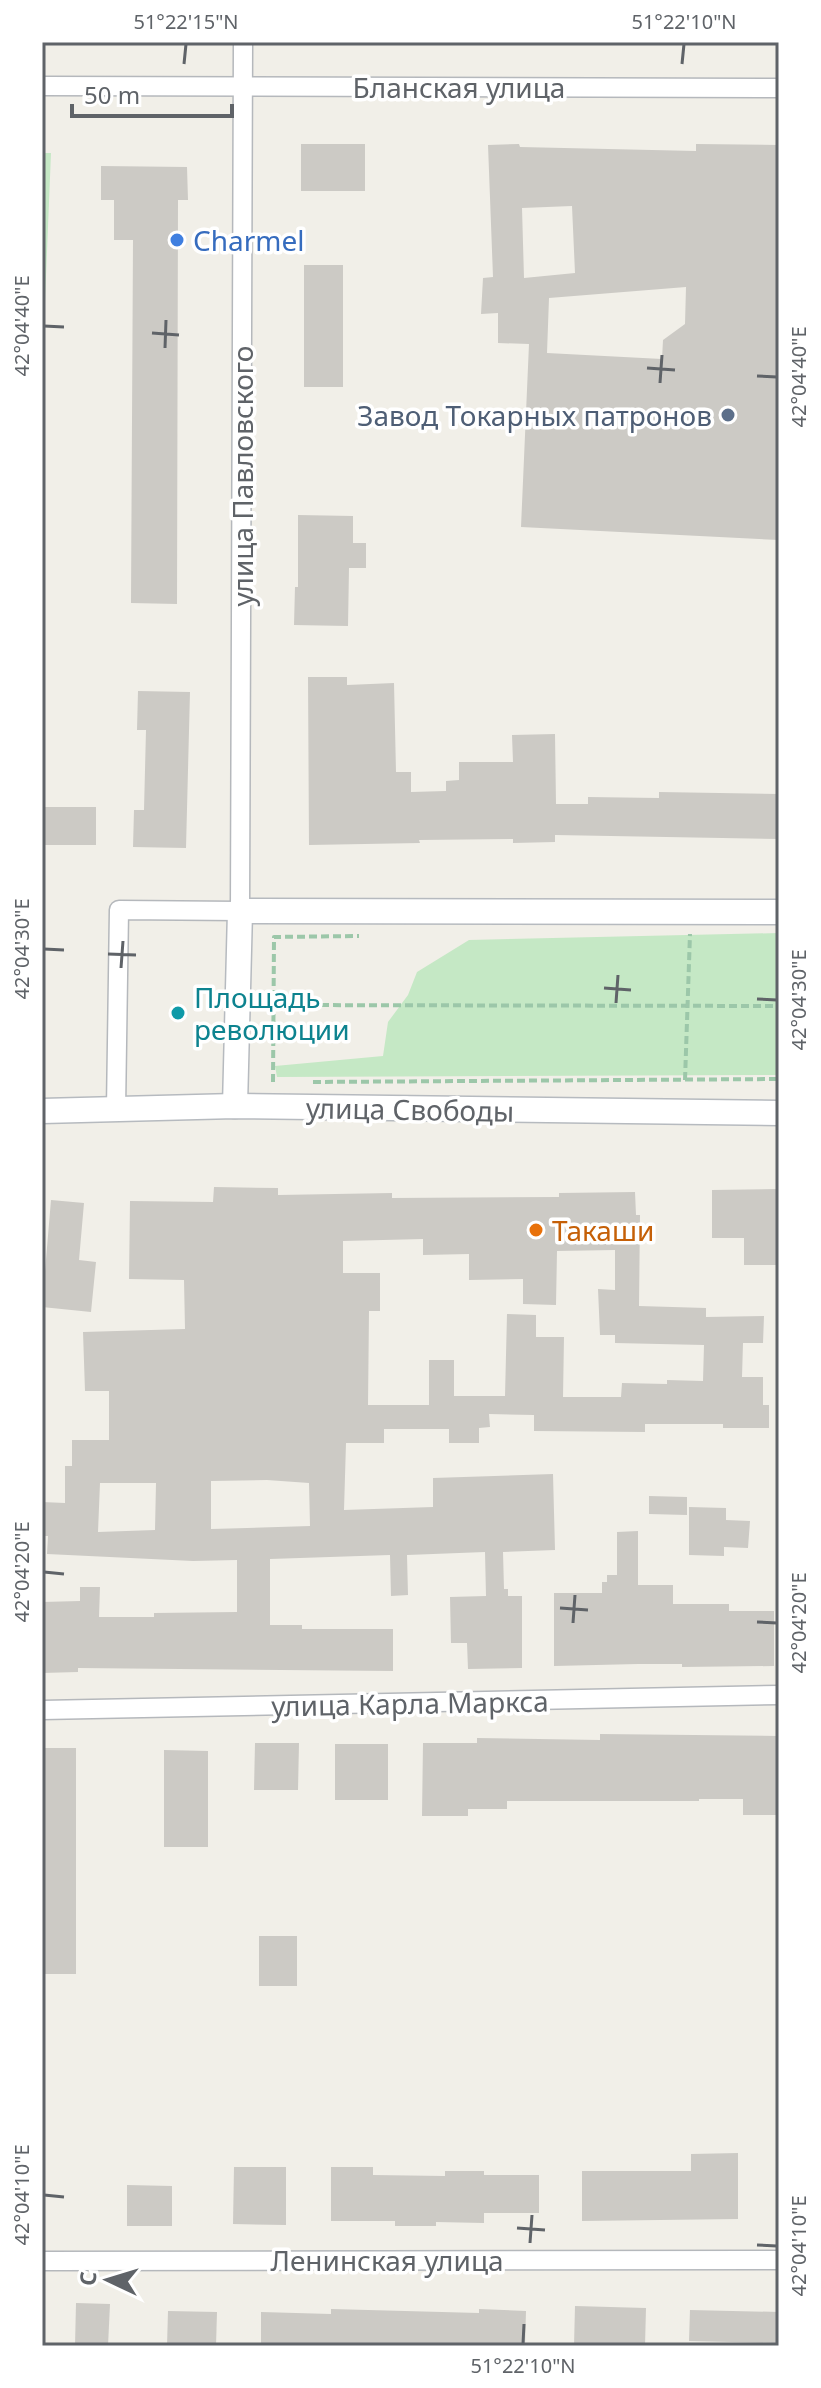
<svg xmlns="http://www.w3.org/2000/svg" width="821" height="2388" font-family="'Noto Sans',sans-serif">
	<rect width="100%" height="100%" fill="#f1efe8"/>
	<g fill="#c5e8c5">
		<path d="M42,153H51L42,375Z"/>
		<path d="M779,933V1075L277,1077L275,1066L383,1056L388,1022L408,995L417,972L469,940Z"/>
	</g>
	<g fill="#cccac5" fill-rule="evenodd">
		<rect x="301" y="144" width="64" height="47"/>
		<path d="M519,144L520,147L696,151V144L779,145V540L521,527L529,344L498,343V313L481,314L483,278L493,277L488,145ZM572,206L575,273L524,278L522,208ZM686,287L685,324L663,340L662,359L547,353L549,298Z"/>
		<path d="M101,166L187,167L188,200H178L177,604L131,603L133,240H114V200H101Z"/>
		<rect x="304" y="265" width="39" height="122"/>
		<path d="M298,515L353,516V543H366V568H349L348,626L294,625L295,587H298Z"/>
		<path d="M308,677H347V685L394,683L396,772H411V792L446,791V781L459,780V762H513L512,735L555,734L556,804H588V797L659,798V792L779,794V839L555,835V842L513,843V839L419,840L420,843L309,845Z"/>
		<path d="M138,691L190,692L186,848L133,847L134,810H144L146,730H137Z"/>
		<rect x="42" y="807" width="54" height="38"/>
		<path d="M214,1187L278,1188V1195L392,1193V1198L559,1197V1193L635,1192L636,1215H640L639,1306L706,1308V1317L764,1316L763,1343H743L742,1377H763V1405H769V1428H723V1424H645V1432L534,1431V1415L489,1414L490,1427L479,1428V1443H449V1429H384V1443H346L344,1510L433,1507V1478L553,1474L555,1550L503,1552L504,1589H508V1596H522V1668L468,1669L467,1643H451L450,1597L486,1596L485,1552L407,1555L408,1595L391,1596L390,1555L270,1559V1625H302V1629H393V1671L78,1668V1672L42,1673V1602L80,1601V1587H100L99,1617H154V1613L237,1612V1560L193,1561L47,1554L48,1536H42V1502L65,1503V1466H72V1440H109V1391H85L83,1332L185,1329L184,1280L129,1279L130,1201L213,1202ZM423,1239V1255L469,1254V1280L523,1279V1304L556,1305L557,1251L615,1250V1290L598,1289L600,1335H615V1343L704,1345L703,1381L667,1380V1384L622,1383L621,1397H563L564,1337H536V1315L507,1314L505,1396H454V1360H429V1405H368L369,1311H380V1273H343V1241ZM267,1480L309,1483L310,1526L211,1529V1481ZM100,1483H156L155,1530L98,1532Z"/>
		<path d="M778,1189V1265H744V1238H712V1190Z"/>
		<path d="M51,1200L84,1203L79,1260L96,1262L91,1312L42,1307Z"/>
		<path d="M649,1496L687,1497V1515L649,1514Z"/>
		<path d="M689,1507L726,1508V1520L750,1521L748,1548L724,1547V1556L689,1555Z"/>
		<path d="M638,1531V1585H673V1604H729V1611H774V1666L682,1667V1664H638L554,1666V1593H602V1582H607V1575H617V1532Z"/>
		<path d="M600,1734L779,1736V1815H743V1799H699V1801H507V1809H468V1816H422L423,1743H477V1738L600,1740Z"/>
		<path d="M255,1743H299L298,1790H254Z"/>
		<rect x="335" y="1744" width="53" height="56"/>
		<rect x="42" y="1748" width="34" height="226"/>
		<path d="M164,1750L208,1751V1847H164Z"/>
		<rect x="259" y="1936" width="38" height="50"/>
		<path d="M738,2153V2219L582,2221V2171H691V2154Z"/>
		<path d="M234,2167H286V2225L233,2224Z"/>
		<path d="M331,2167H373V2175L445,2176V2171H484V2175H539V2213H484V2223L436,2222V2226H395V2221H331Z"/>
		<path d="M127,2185L172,2186V2226H127Z"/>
		<path d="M76,2303L110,2304L108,2346H75Z"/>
		<path d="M575,2306L646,2308L645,2346H574Z"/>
		<path d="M331,2309L479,2313V2309L526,2311L525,2346H261V2312L331,2314Z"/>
		<path d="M690,2310L779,2312V2343L689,2341Z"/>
		<path d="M168,2311L217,2312L216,2346H167Z"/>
	</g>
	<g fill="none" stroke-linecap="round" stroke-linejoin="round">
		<defs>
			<g id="minor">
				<path d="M42,86L779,88"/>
				<path d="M116,1109L119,910L240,911L243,42"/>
				<path d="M42,1710L779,1695"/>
				<path d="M42,2261L779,2260"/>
			</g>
			<g id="secondary">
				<path d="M235,1106L240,911L779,912"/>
				<path d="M42,1111L235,1106L779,1113"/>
			</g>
		</defs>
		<use href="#minor" stroke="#b5b8bc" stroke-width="21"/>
		<use href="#secondary" stroke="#b6babf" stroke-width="27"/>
		<g stroke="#9cc7a9" stroke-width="4" stroke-dasharray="8 4" stroke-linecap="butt">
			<path d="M273,1005L779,1006"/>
			<path d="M685,1080L690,934"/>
			<path d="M273,1082L274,937L359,936"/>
			<path d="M313,1082L779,1079"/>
		</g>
		<use href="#minor" stroke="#fff" stroke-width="18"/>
		<use href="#secondary" stroke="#fff" stroke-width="24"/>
	</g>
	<path fill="none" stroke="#5f6368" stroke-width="3" d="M184,64L186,44M682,64L684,44M44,326L64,327M152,333L179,335M165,348L166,320M647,368L675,370M757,376L777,377M660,383L662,355M44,949L64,950M108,954L136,955M121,968L123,941M604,988L631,990M757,999L777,1000M616,1003L618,975M44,1572L64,1574M560,1608L588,1610M757,1622L777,1623M573,1623L575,1595M44,2195L64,2197M517,2228L545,2230M530,2243L532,2215M757,2245L777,2246M523,2344L524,2324"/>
	<circle fill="#3f7fe0" stroke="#fff" stroke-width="3" cx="177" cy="240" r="8"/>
	<circle fill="#5c6f8a" stroke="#fff" stroke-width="3" cx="728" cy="415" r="8"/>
	<circle fill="#0f9aa8" stroke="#fff" stroke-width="3" cx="178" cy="1013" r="8"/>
	<circle fill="#e8710a" stroke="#fff" stroke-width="3" cx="536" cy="1230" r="8"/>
	<g text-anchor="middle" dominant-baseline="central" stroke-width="7" stroke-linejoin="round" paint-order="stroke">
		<g font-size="28" fill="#5f6368" stroke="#fff">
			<text x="459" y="87">Бланская улица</text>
			<text transform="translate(242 476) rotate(-90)">улица Павловского</text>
			<text transform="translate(410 1109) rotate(1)">улица Свободы</text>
			<text transform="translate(410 1703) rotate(-1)">улица Карла Маркса</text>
			<text x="387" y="2260">Ленинская улица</text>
		</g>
		<g font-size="28" fill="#366cbe" stroke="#fff" text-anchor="start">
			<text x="193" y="240">Charmel</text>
		</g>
		<g font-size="28" fill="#4e5e75" stroke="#fff" text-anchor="end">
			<text x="712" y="415">Завод Токарных патронов</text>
		</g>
		<g font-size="28" fill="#0d838f" stroke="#fff" text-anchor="start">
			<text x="194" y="997">Площадь<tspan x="194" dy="32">революции</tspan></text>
		</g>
		<g font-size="28" fill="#c56008" stroke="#fff" text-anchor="start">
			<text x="552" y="1230">Такаши</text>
		</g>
	</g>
	<rect width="821" height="2388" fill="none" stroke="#ffffff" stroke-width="88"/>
	<g transform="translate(108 2280) rotate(274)" stroke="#ffffff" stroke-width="6" paint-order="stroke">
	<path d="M0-6L14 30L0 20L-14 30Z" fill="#5f6368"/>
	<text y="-12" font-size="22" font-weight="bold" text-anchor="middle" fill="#5f6368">С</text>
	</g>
	<path d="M72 104v12h160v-12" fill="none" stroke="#5f6368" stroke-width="4"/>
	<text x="84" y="104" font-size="24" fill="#5f6368" stroke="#ffffff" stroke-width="6" paint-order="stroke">50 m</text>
	<rect x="44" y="44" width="733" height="2300" fill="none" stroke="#5f6368" stroke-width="3"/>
	<g font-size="20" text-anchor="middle" fill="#5f6368">
		<text x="186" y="29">51°22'15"N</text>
		<text x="684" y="29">51°22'10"N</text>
		<text transform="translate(22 326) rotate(-90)" y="7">42°04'40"E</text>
		<text transform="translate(799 377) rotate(-90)" y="7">42°04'40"E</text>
		<text transform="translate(22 949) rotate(-90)" y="7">42°04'30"E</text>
		<text transform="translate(799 1000) rotate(-90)" y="7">42°04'30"E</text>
		<text transform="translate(22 1572) rotate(-90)" y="7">42°04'20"E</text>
		<text transform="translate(799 1623) rotate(-90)" y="7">42°04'20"E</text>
		<text transform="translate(22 2195) rotate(-90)" y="7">42°04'10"E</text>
		<text transform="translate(799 2246) rotate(-90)" y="7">42°04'10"E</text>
		<text x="523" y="2373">51°22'10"N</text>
	</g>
</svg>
